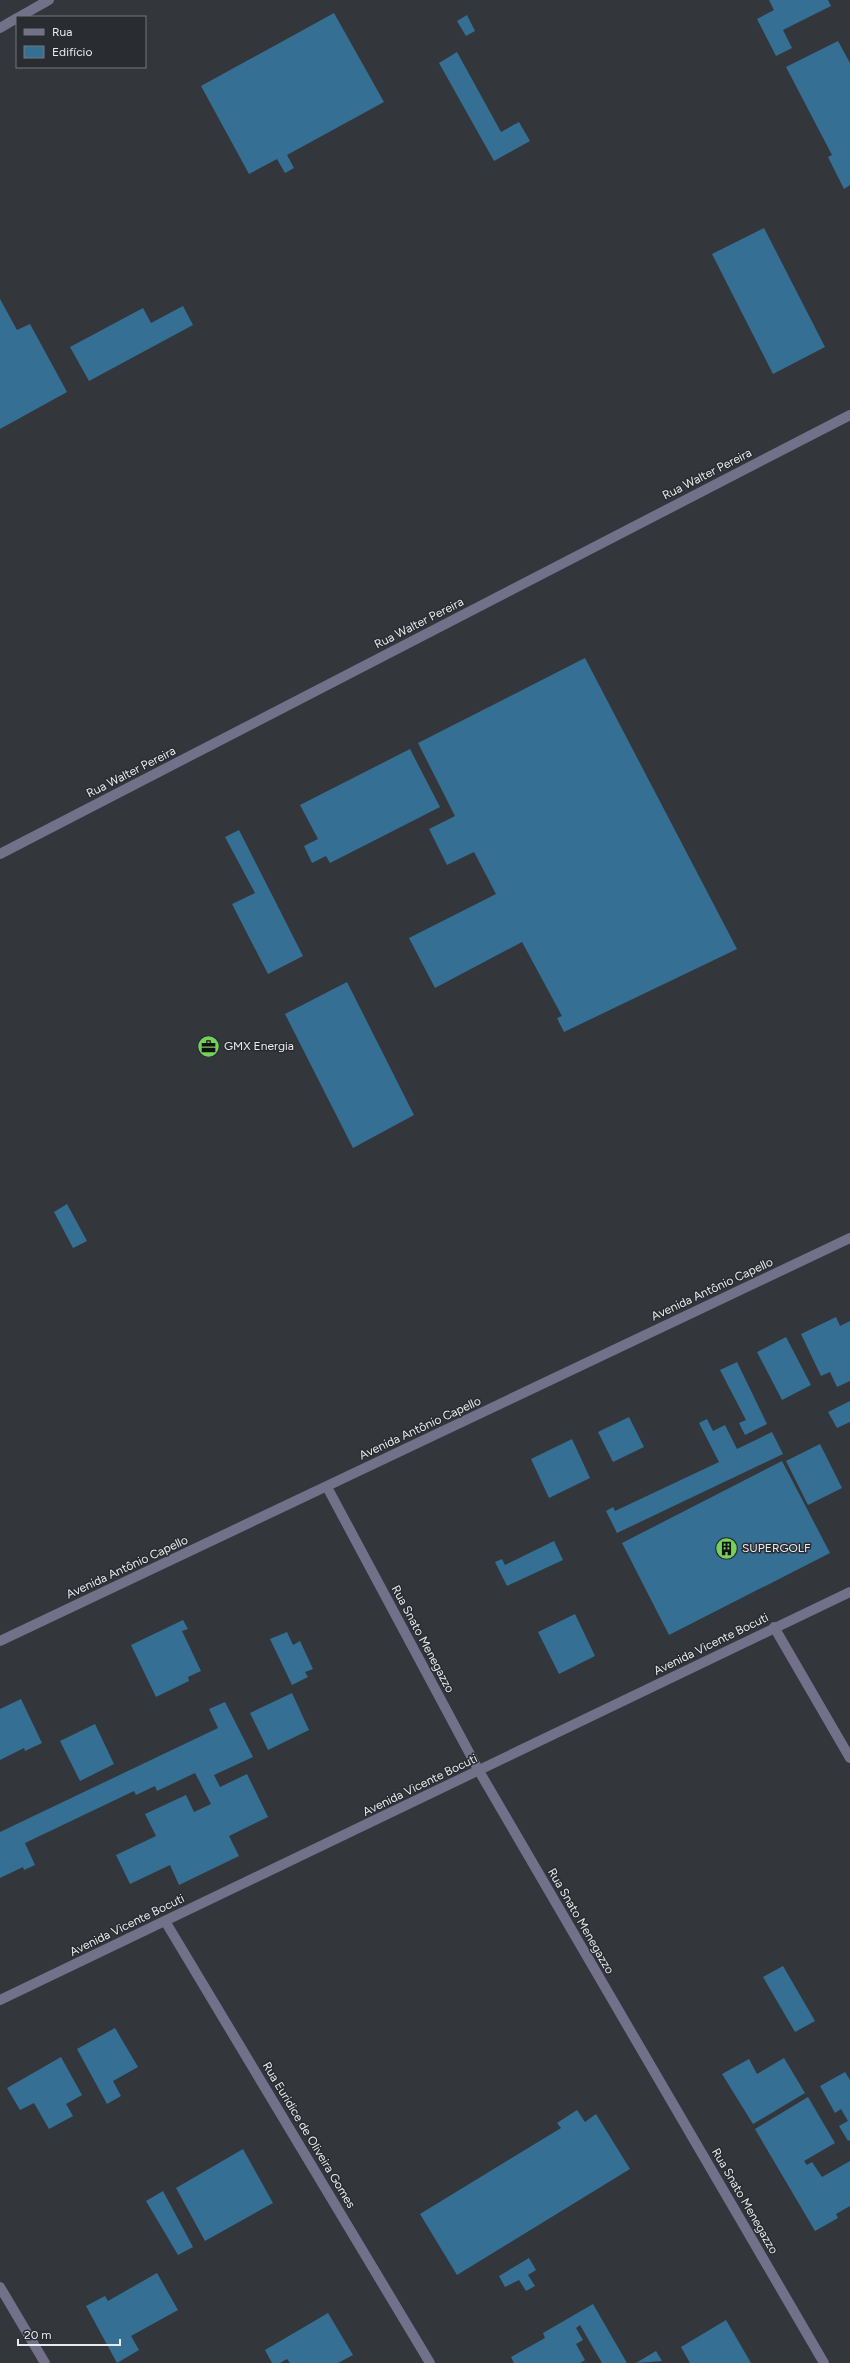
<svg xmlns="http://www.w3.org/2000/svg" width="850" height="2363" font-family="Figtree,sans-serif">
	<rect width="100%" height="100%" fill="#33363b"/>
	<g fill="#357094">
		<path d="M769,0H828L831,6L783,30L792,48L776,56L757,19L774,10Z"/>
		<path d="M334,13L384,102L287,155L294,168L285,173L277,159L249,174L201,86Z"/>
		<path d="M467,15L475,31L466,36L457,21Z"/>
		<path d="M838,41L850,63V185L844,189L828,157L832,155L786,67Z"/>
		<path d="M457,52L501,132L519,122L530,141L494,161L439,63Z"/>
		<path d="M764,228L825,347L773,374L712,254Z"/>
		<path d="M0,299L17,330L30,324L67,392L0,429Z"/>
		<path d="M183,306L193,325L89,381L70,347L143,308L151,323Z"/>
		<path d="M585,658L737,949L564,1032L557,1018L562,1016L522,942L435,988L409,938L496,894L474,852L447,865L429,829L455,816L418,743Z"/>
		<path d="M410,749L440,807L330,863L326,856L312,863L304,846L318,839L300,805Z"/>
		<path d="M239,830L303,956L268,974L232,904L255,893L225,837Z"/>
		<path d="M347,982L414,1115L353,1148L285,1014Z"/>
		<path d="M67,1204L87,1241L73,1248L54,1212Z"/>
		<path d="M836,1317L840,1326L850,1321V1381L837,1387L830,1372L821,1376L801,1334Z"/>
		<path d="M786,1337L811,1385L782,1400L757,1352Z"/>
		<path d="M737,1362L767,1424L745,1435L739,1423L746,1420L720,1370Z"/>
		<path d="M850,1401V1422L837,1428L828,1412Z"/>
		<path d="M629,1417L644,1447L613,1462L598,1432Z"/>
		<path d="M707,1419L713,1431L725,1425L737,1449L772,1432L783,1454L617,1533L606,1511L613,1507L615,1511L719,1462L699,1423Z"/>
		<path d="M572,1439L590,1478L549,1498L531,1459Z"/>
		<path d="M820,1444L842,1488L808,1505L786,1461Z"/>
		<path d="M782,1461L830,1553L669,1635L622,1543Z"/>
		<path d="M554,1541L563,1560L507,1586L495,1562L502,1559L505,1565Z"/>
		<path d="M575,1614L595,1656L559,1674L538,1632Z"/>
		<path d="M183,1620L188,1629L182,1631L201,1671L188,1677L189,1681L156,1697L131,1645Z"/>
		<path d="M287,1632L293,1645L300,1641L313,1669L305,1672L308,1677L292,1685L270,1639Z"/>
		<path d="M292,1693L309,1730L268,1750L250,1713Z"/>
		<path d="M21,1699L42,1743L25,1751L24,1748L0,1760V1709Z"/>
		<path d="M225,1702L253,1757L214,1775L220,1787L247,1774L268,1817L229,1836L239,1856L179,1885L170,1865L130,1884L116,1855L156,1836L145,1814L186,1795L194,1812L211,1804L195,1773L157,1791L155,1786L136,1795L134,1791L25,1843L35,1865L24,1870L23,1867L0,1878V1832L218,1728L209,1709Z"/>
		<path d="M95,1724L114,1764L80,1781L60,1741Z"/>
		<path d="M783,1966L815,2021L795,2032L763,1977Z"/>
		<path d="M115,2028L138,2067L113,2081L121,2096L107,2104L77,2049Z"/>
		<path d="M61,2057L82,2095L66,2104L73,2116L49,2129L34,2103L20,2110L7,2088Z"/>
		<path d="M784,2058L805,2093L753,2124L722,2074L749,2059L757,2074Z"/>
		<path d="M845,2072L850,2080V2140L848,2141L839,2126L848,2121L841,2109L835,2113L820,2086Z"/>
		<path d="M808,2097L835,2143L804,2161L807,2165L812,2162L822,2177L850,2161V2206L836,2214L838,2218L815,2231L755,2129Z"/>
		<path d="M577,2110L585,2122L596,2114L630,2169L457,2275L420,2214L561,2128L557,2123Z"/>
		<path d="M243,2149L273,2203L205,2241L176,2188Z"/>
		<path d="M163,2191L193,2247L178,2255L146,2201Z"/>
		<path d="M529,2258L536,2270L528,2275L535,2286L526,2291L519,2280L505,2287L499,2276Z"/>
		<path d="M157,2273L178,2310L131,2336L139,2350L117,2363L86,2306L105,2296L108,2301Z"/>
		<path d="M593,2304L627,2363H602L580,2325L576,2328L583,2340L576,2344L585,2360L580,2363H514L511,2357L545,2338L543,2333Z"/>
		<path d="M328,2313L353,2355L338,2363H290L287,2359L280,2363H272L265,2350Z"/>
		<path d="M726,2320L751,2363H690L681,2347Z"/>
		<path d="M656,2351L662,2361L636,2363Z"/>
	</g>
	<g fill="none" stroke-linecap="round" stroke-linejoin="round">
		<g stroke="#73718a" stroke-width="10">
			<path d="M19,17L49,0"/>
			<path d="M0,28L17,18"/>
			<path d="M0,854L850,415"/>
			<path d="M327,1487L479,1771L824,2363"/>
			<path d="M774,1627L850,1758"/>
			<path d="M0,1641L850,1238"/>
			<path d="M165,1921L430,2363"/>
			<path d="M0,2000L850,1592"/>
			<path d="M0,2287L45,2363"/>
		</g>
	</g>
	<defs>
		<symbol id="office-disc" viewBox="-11 -11 22 22"><circle r="9.5" fill="#74d25b" stroke="#292c31"/><path d="M-6-3h4V-5.5h4V-3h4V5H-6ZM-1-4.5V-3h2v-1.5ZM-6 0V1H6V0Z" fill="#111"/></symbol>
		<symbol id="building-disc" viewBox="-11 -11 22 22"><circle r="9.5" fill="#74d25b" stroke="#292c31"/><path d="M-4-6H4V6H1V3H-1V6H-4ZM-2.5-4.3h1.7v1.8h-1.7ZM.8-4.3h1.7v1.8H.8ZM-2.5-1h1.7V.8h-1.7ZM.8-1h1.7V.8H.8Z" fill="#111"/></symbol>
	</defs>
	<g fill-rule="evenodd">
		<use href="#office-disc" x="196" y="1034" width="25" height="25"/>
		<use href="#building-disc" x="714" y="1536" width="25" height="25"/>
	</g>
	<g text-anchor="middle" dominant-baseline="central" stroke-width="3" stroke-linejoin="round" paint-order="stroke">
		<g font-size="12" fill="#e8eaed" stroke="#292c31">
			<text transform="translate(707 474) rotate(-27)">Rua Walter Pereira</text>
			<text transform="translate(419 623) rotate(-27)">Rua Walter Pereira</text>
			<text transform="translate(131 772) rotate(-27)">Rua Walter Pereira</text>
			<text transform="translate(712 1289) rotate(-25)">Avenida Antônio Capello</text>
			<text transform="translate(420 1428) rotate(-25)">Avenida Antônio Capello</text>
			<text transform="translate(127 1567) rotate(-25)">Avenida Antônio Capello</text>
			<text transform="translate(423 1639) rotate(62)">Rua Snato Menegazzo</text>
			<text transform="translate(711 1644) rotate(-26)">Avenida Vicente Bocuti</text>
			<text transform="translate(420 1785) rotate(-26)">Avenida Vicente Bocuti</text>
			<text transform="translate(581 1921) rotate(60)">Rua Snato Menegazzo</text>
			<text transform="translate(127 1925) rotate(-26)">Avenida Vicente Bocuti</text>
			<text transform="translate(309 2135) rotate(59)">Rua Euridice de Oliveira Gomes</text>
			<text transform="translate(745 2201) rotate(60)">Rua Snato Menegazzo</text>
		</g>
		<g font-size="12" fill="#e8eaed" stroke="#292c31" text-anchor="start">
			<text x="224" y="1046">GMX Energia</text>
			<text x="742" y="1548">SUPERGOLF</text>
		</g>
	</g>
	<rect x="16" y="16" width="130" height="52" fill="#292c31" stroke="#75787c"/>
	<rect x="24" y="29" width="20" height="6" fill="#73718a" stroke="#75787c"/>
	<text x="52" y="36" font-size="12" fill="#e8eaed">Rua</text>
	<rect x="24" y="46" width="20" height="12" fill="#357094" stroke="#75787c"/>
	<text x="52" y="56" font-size="12" fill="#e8eaed">Edifício</text>
	<path d="M18 2339v6h102v-6" fill="none" stroke="#e8eaed" stroke-width="2"/>
	<text x="24" y="2339" font-size="12" fill="#e8eaed" stroke="#292c31" stroke-width="3" paint-order="stroke">20 m</text>
</svg>
